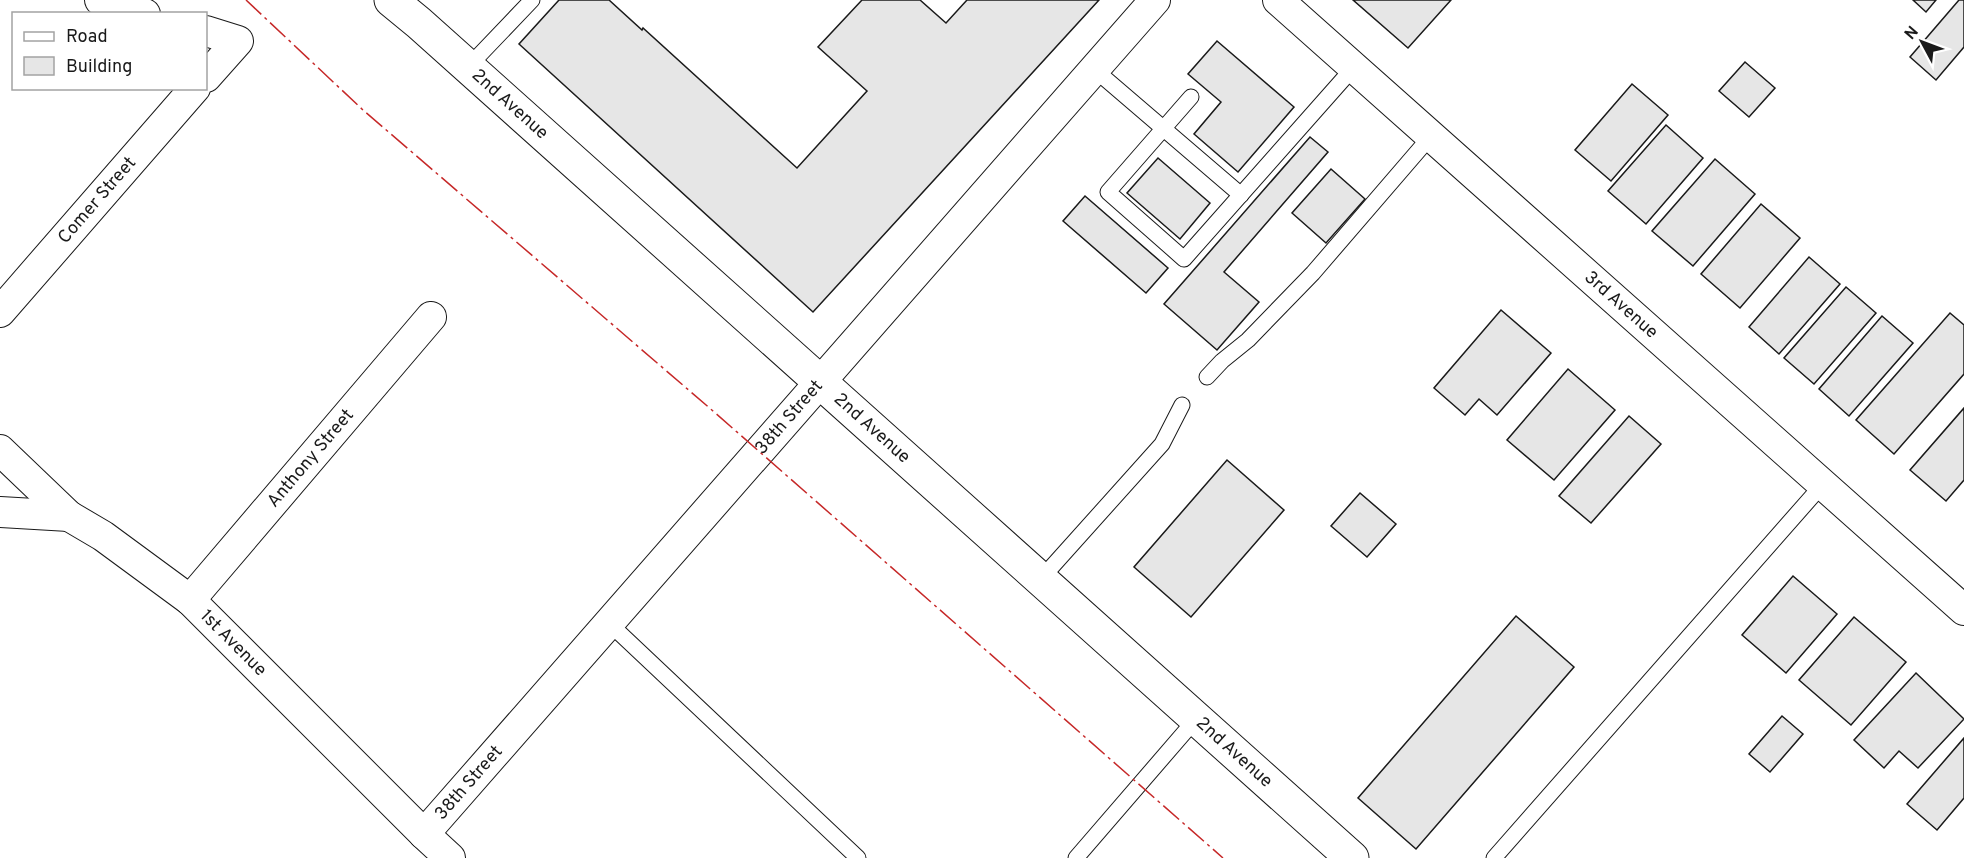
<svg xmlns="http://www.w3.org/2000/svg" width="1964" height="858" font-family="Overpass,sans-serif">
	<rect width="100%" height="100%" fill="#fff"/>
	<g fill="#e6e6e6" stroke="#1a1a1a" stroke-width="1.5">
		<path d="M559,0H609L642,30L643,28L797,168L867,91L818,47L862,0H920L946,23L967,0H1099L813,312L519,44Z"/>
		<path d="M1353,0H1451L1408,48Z"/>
		<path d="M1913,0H1936L1926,12Z"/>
		<path d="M1959,0H1964V47L1936,80L1910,57Z"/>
		<path d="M1217,41L1294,107L1238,172L1194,134L1221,102L1188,74Z"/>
		<path d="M1745,62L1775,88L1749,117L1719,91Z"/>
		<path d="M1632,84L1668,115L1611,181L1575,150Z"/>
		<path d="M1666,125L1703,158L1646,224L1608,191Z"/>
		<path d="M1310,137L1328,152L1224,272L1259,302L1217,350L1164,304Z"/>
		<path d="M1158,158L1210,203L1180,239L1127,193Z"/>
		<path d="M1715,159L1755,194L1693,266L1652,231Z"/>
		<path d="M1331,169L1365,199L1326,243L1292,213Z"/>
		<path d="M1085,196L1168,268L1146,293L1063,221Z"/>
		<path d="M1761,204L1800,238L1740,308L1701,274Z"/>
		<path d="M1809,257L1840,284L1779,354L1749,327Z"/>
		<path d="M1846,287L1876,313L1814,384L1784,358Z"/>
		<path d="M1501,310L1551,353L1497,415L1479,399L1465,415L1434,388Z"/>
		<path d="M1950,313L1964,325V374L1894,454L1856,420Z"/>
		<path d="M1882,316L1913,343L1849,416L1819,389Z"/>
		<path d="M1568,369L1615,410L1554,480L1507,440Z"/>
		<path d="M1964,408V480L1946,501L1910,470Z"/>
		<path d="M1629,416L1661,444L1591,523L1559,496Z"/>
		<path d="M1227,460L1284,510L1191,617L1134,567Z"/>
		<path d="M1360,493L1396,524L1367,557L1331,526Z"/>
		<path d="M1793,576L1837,614L1786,673L1742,635Z"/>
		<path d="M1516,616L1574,667L1416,849L1358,798Z"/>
		<path d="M1854,617L1906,662L1851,725L1799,680Z"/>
		<path d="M1916,673L1964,719L1918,768L1899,751L1884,768L1854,740Z"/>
		<path d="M1782,716L1803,734L1770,772L1749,754Z"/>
		<path d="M1964,738V798L1937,830L1907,804Z"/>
	</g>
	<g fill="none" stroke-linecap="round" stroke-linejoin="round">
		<defs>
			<g id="lane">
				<path d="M468,67L532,0"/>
				<path d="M1094,69L1241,195"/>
				<path d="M1191,97L1108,192L1184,259L1354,67"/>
				<path d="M1207,377L1222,361L1248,340L1313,273L1431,136"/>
				<path d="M1040,580L1162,444L1182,405"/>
				<path d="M609,623L858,858"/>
				<path d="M1076,858L1196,719"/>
				<path d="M1494,858L1823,484"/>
			</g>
			<g id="street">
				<path d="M100,0L145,14"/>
				<path id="s1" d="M1278,0L1964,610"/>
				<path d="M206,31L238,41L206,77"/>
				<path id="s2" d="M0,312L195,88"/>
				<path id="s3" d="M0,450L69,516L103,536L190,600L424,834L450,858"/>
				<path d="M0,512L69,516"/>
				<path id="s4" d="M190,600L431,317"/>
				<path id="s5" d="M424,834L1155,0"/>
			</g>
			<g id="secondary">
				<path id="s6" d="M391,0L419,23L1352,858"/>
			</g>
		</defs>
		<use href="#lane" stroke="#1a1a1a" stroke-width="17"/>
		<use href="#street" stroke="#1a1a1a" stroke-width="32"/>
		<use href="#secondary" stroke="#1a1a1a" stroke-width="35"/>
		<use href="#lane" stroke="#fff" stroke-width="15"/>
		<use href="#street" stroke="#fff" stroke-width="30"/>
		<use href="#secondary" stroke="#fff" stroke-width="33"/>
		<path stroke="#c62828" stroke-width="1.5" stroke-dasharray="21 4.5 3 4.5" stroke-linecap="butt" d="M246,0L363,110L713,411L1223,858"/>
	</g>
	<g text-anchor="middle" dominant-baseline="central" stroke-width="4.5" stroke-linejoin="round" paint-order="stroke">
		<g font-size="18" fill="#1a1a1a" stroke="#fff">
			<text stroke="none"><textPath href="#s6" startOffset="158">2nd Avenue</textPath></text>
			<text stroke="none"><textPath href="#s2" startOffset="148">Comer Street</textPath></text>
			<text stroke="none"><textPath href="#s1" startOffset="459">3rd Avenue</textPath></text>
			<text stroke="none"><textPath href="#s5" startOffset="554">38th Street</textPath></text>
			<text stroke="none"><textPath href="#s6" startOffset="644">2nd Avenue</textPath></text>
			<text stroke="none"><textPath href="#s4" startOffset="186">Anthony Street</textPath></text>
			<text stroke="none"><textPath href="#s3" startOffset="304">1st Avenue</textPath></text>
			<text stroke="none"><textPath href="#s6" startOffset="1130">2nd Avenue</textPath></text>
			<text stroke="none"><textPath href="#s5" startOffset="68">38th Street</textPath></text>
		</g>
	</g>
	<rect x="12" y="12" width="195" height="78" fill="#ffffff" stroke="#a3a3a3" stroke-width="1.5"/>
	<rect x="24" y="32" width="30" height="9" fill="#ffffff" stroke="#a3a3a3" stroke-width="1.5"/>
	<text x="66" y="42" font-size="18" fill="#1a1a1a">Road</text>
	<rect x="24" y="57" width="30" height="18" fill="#e6e6e6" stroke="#a3a3a3" stroke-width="1.5"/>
	<text x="66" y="72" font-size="18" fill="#1a1a1a">Building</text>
	<g transform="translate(1922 42) rotate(311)" stroke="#ffffff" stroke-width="4.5" paint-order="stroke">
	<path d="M0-4.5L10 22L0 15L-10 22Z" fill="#1a1a1a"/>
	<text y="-9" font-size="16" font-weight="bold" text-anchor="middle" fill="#1a1a1a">N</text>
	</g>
</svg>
